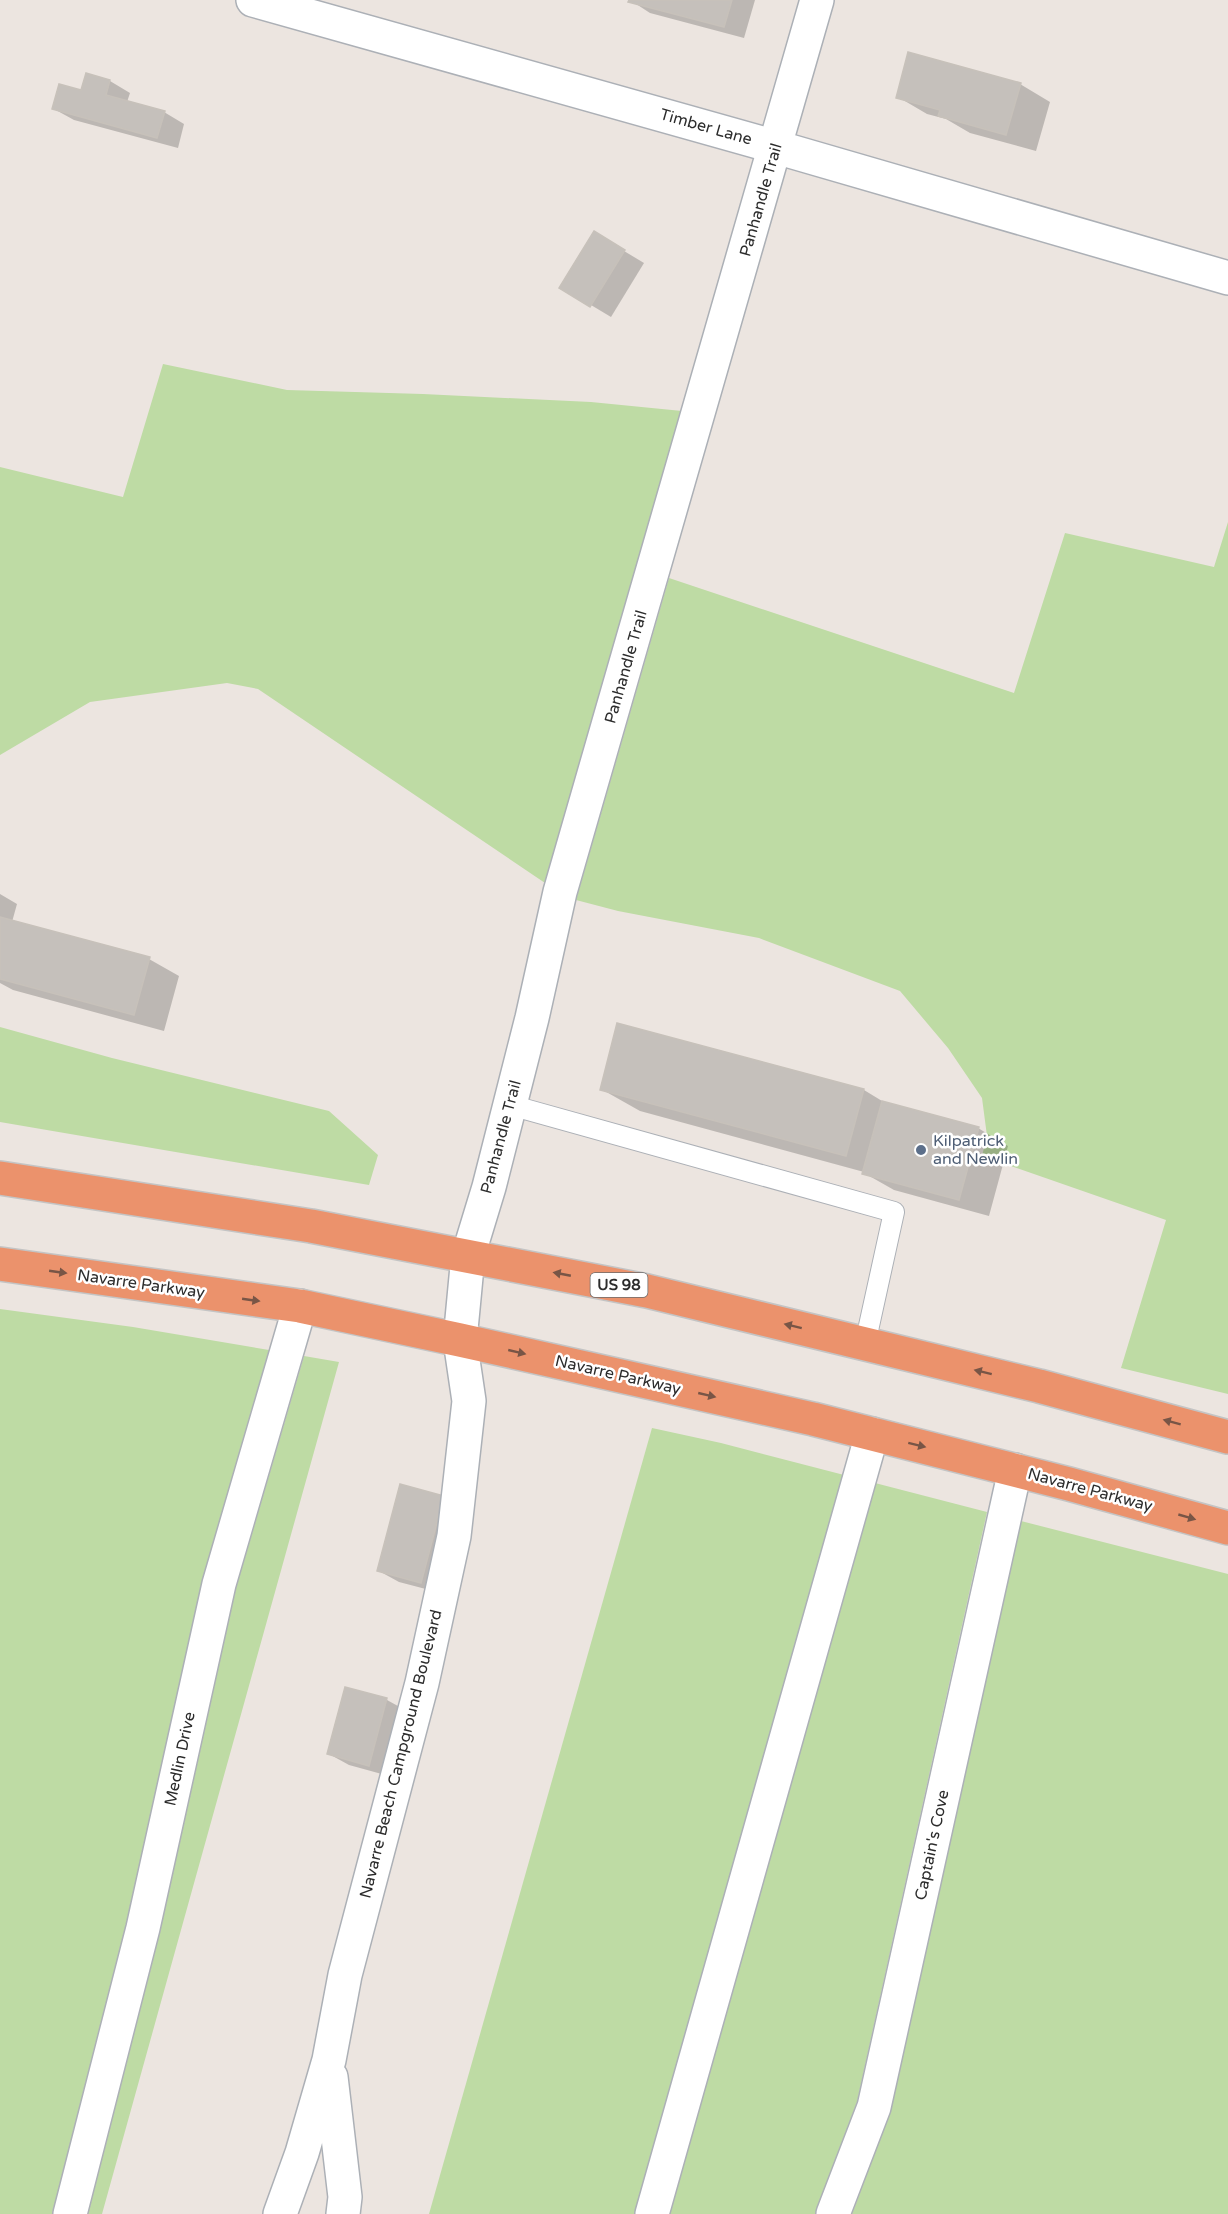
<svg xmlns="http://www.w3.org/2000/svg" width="1228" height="2214" font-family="'Varela Round',sans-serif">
	<rect width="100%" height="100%" fill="#ece5e0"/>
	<g fill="#bedba4">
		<path d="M163,364L287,390L423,394L591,402L682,411L545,883L258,689L227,683L90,702L0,755V467L123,497Z"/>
		<path d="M1228,522V1394L1121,1368L1166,1220L982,1156L987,1136L982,1098L948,1048L900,991L759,938L618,911L576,900L669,578L1014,693L1065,533L1214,567Z"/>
		<path d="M0,1027L112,1058L329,1111L378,1155L369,1185L0,1122Z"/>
		<path d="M0,1309L133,1327L269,1350L202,1581L126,1924L52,2214H0Z"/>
		<path d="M304,1356L339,1362L102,2214H88L160,1932L236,1588Z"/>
		<path d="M652,1428L721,1443L987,1512L857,2102L815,2214H429Z"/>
		<path d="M1021,1521L1228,1574V2214H852L891,2110Z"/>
	</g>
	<g fill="#0003">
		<path d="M630,0H755L744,38L650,13Z"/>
		<path d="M87,75L110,81L130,93L127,102L164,112L184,124L178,148L74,120L54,109L82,92Z"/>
		<path d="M1020,84L1050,102L1036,151L970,133L946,119L927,114L898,97Z"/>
		<path d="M614,245L644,263L611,317L561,287Z"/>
		<path d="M0,894L17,904L12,922L149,959L179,976L164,1031L13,990L0,983Z"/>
		<path d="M619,1025L864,1090L887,1104L978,1128L1008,1146L989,1216L894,1190L864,1173V1172L640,1111L601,1089Z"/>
		<path d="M444,1497L441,1593L399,1582L379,1571Z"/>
		<path d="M346,1689L387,1700L407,1711L389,1776L349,1765L329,1754Z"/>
	</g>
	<g fill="#c5c0bb" stroke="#c7c1ba" stroke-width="1.5">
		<path d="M629,0H732L724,27L628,2Z"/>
		<path d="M908,52L1021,83L1006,135L938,116L940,110L896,98Z"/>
		<path d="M86,73L110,80L106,95L165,111L157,138L52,109L59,84L81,90Z"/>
		<path d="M594,231L625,250L590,307L559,288Z"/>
		<path d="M0,917L150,957L134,1015L0,979Z"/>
		<path d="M617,1023L864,1089L846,1156L600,1090Z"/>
		<path d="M882,1101L979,1127L959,1200L862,1174Z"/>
		<path d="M400,1484L444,1496L421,1583L377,1571Z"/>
		<path d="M345,1687L387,1698L369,1766L327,1754Z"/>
	</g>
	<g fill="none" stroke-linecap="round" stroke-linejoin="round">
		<defs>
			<path id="lane" d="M510,1105L894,1212L865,1344"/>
			<g id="street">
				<path d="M253,0L776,147L1228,278"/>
				<path d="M331,2077L345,2197L343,2214"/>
				<path d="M70,2214L143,1928L219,1584L300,1306"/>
				<path d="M280,2214L302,2153L329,2060L345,1975L422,1683L454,1536L469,1401L460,1340"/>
				<path d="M652,2214L872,1434"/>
				<path d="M833,2214L874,2107L1015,1470"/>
			</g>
			<path id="secondary" d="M460,1340L468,1256L489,1187L532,1018L560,892L817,0"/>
			<g id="highway">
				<path d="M0,1178L311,1226L647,1291L1039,1386L1228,1437"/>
				<path d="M0,1264L300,1306L460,1340L813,1419L1069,1484L1228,1528"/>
			</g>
		</defs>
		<use href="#lane" stroke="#acb0b6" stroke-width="22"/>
		<use href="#street" stroke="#acb0b6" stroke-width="36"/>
		<use href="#secondary" stroke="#acb0b6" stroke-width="36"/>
		<use href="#highway" stroke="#c4c4c4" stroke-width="36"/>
		<use href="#lane" stroke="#fff" stroke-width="20"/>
		<use href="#street" stroke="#fff" stroke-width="33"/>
		<use href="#secondary" stroke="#fff" stroke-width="33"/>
		<use href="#highway" stroke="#eb926c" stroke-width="33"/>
	</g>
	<defs><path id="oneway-solid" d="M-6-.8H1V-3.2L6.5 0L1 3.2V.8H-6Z" transform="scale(1.5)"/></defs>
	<g fill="#785546">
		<use href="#oneway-solid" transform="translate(58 1272) rotate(8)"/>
		<use href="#oneway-solid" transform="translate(562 1274) rotate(-169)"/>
		<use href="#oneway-solid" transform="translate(251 1300) rotate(8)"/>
		<use href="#oneway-solid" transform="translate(793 1326) rotate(-166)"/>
		<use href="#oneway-solid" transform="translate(517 1352) rotate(13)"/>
		<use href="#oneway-solid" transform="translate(983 1372) rotate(-166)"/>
		<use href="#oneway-solid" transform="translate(707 1395) rotate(13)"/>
		<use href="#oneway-solid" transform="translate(1172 1422) rotate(-165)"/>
		<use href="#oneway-solid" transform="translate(917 1445) rotate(14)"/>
		<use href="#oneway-solid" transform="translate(1187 1517) rotate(16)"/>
	</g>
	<circle fill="#5c6f8a" stroke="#fff" stroke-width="2" cx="921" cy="1150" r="6"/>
	<g text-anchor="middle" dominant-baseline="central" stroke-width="5" stroke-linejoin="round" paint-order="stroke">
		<rect fill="#fff" stroke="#6b6b6b" stroke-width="1.5" x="590.5" y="1273" width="57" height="24" rx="4.5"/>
		<g font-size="15" font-weight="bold" fill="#2c2c2c">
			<text x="619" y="1285">US 98</text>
		</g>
		<g font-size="16" fill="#2c2c2c" stroke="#fff">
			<text transform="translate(706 127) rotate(16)">Timber Lane</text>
			<text transform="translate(761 200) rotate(-74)">Panhandle Trail</text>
			<text transform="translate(626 667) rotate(-74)">Panhandle Trail</text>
			<text transform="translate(501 1137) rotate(-75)">Panhandle Trail</text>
			<text transform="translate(141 1284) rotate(8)">Navarre Parkway</text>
			<text transform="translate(618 1375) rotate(13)">Navarre Parkway</text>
			<text transform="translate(1090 1490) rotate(15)">Navarre Parkway</text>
			<text transform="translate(401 1754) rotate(-76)">Navarre Beach Campground Boulevard</text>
			<text transform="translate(180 1759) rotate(-78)">Medlin Drive</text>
			<text transform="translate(932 1845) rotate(-78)">Captain's Cove</text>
		</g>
		<g font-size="16" fill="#4e5e75" stroke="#fff" text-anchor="start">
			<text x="933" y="1141">Kilpatrick<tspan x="933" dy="18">and Newlin</tspan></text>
		</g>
	</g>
</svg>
